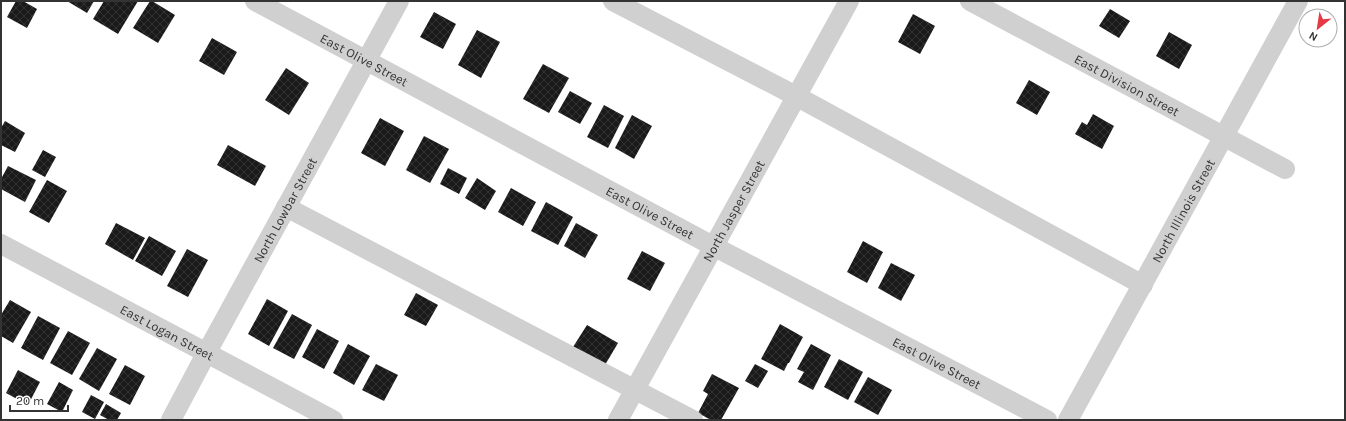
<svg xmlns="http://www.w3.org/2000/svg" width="1346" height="421" font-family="Karla,sans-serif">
	<defs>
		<pattern id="building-cross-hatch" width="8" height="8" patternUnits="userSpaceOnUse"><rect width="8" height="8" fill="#1a1a1a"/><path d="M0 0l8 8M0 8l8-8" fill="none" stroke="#333"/></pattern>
	</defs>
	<rect width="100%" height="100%" fill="#fff"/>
	<g fill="url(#building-cross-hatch)">
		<path d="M16,1H23L37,9L27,28L7,17Z"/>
		<path d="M67,1H94L87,13Z"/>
		<path d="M104,1H138L118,34L93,19Z"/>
		<path d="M150,1H152L175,15L158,43L133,28Z"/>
		<path d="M1110,9L1130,21L1119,38L1099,26Z"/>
		<path d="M434,12L456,24L443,49L420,37Z"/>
		<path d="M913,14L935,26L920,54L898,42Z"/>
		<path d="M477,30L500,42L481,78L458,65Z"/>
		<path d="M1169,32L1192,45L1179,69L1156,56Z"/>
		<path d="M212,38L237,52L224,75L199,61Z"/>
		<path d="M543,64L569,78L549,113L523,99Z"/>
		<path d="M286,68L309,83L289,115L265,100Z"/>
		<path d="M1029,80L1050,92L1037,115L1016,103Z"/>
		<path d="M570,91L592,103L580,124L558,112Z"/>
		<path d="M604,105L624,116L608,148L587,137Z"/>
		<path d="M1093,114L1114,126L1102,149L1075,134L1082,122L1087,125Z"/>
		<path d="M632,115L652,126L634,159L615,148Z"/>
		<path d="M380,118L404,131L385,166L361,153Z"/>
		<path d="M5,121L25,133L15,152L1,145V128Z"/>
		<path d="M424,136L449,149L430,183L406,170Z"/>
		<path d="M228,145L266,166L255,186L217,165Z"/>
		<path d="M43,150L56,157L45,177L32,170Z"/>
		<path d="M8,166L36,180L25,202L1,189V179Z"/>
		<path d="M448,168L467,178L459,194L440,184Z"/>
		<path d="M477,178L496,191L485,210L465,198Z"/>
		<path d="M47,180L67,191L49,223L29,212Z"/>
		<path d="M511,188L536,202L523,226L498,212Z"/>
		<path d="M546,202L573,217L558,245L531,231Z"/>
		<path d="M116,223L145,238L133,260L105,244Z"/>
		<path d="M576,223L598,235L585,258L564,246Z"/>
		<path d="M149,236L176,251L162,276L135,261Z"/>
		<path d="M863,241L883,252L867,283L847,272Z"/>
		<path d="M187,249L208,260L188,297L167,286Z"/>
		<path d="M642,251L665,263L650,291L627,279Z"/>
		<path d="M891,263L915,275L901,301L878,288Z"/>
		<path d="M416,293L438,305L426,326L404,315Z"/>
		<path d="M267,299L288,311L269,346L248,334Z"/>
		<path d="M10,300L31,312L13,343L1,336V315Z"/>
		<path d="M292,314L312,325L294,359L273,348Z"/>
		<path d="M38,316L60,328L43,360L21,348Z"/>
		<path d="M780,324L803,337L789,363H788L784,371L761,359Z"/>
		<path d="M587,325L618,343L605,365L573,347Z"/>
		<path d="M317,329L339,341L324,369L302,357Z"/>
		<path d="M68,331L90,343L72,375L50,363Z"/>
		<path d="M348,344L370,356L354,385L333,373Z"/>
		<path d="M811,344L831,355L813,390L798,382L804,372L797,369Z"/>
		<path d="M97,348L117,359L99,391L79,379Z"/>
		<path d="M839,359L863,372L848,400L824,387Z"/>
		<path d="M376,364L398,375L384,401L362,390Z"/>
		<path d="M755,364L768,371L758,388L745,381Z"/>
		<path d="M125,365L145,376L130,405L109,394Z"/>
		<path d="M18,370L40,382L28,405L6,393Z"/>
		<path d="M712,374L739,388L721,420H711L698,413L708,394L703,391Z"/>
		<path d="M868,377L892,390L878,415L854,402Z"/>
		<path d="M59,382L73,390L62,412L47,404Z"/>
		<path d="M91,395L104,402L95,419L82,412Z"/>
		<path d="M106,404L121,413L117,420H109L100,415Z"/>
	</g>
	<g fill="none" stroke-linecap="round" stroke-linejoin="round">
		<g stroke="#d0d0d0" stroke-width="20">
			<path id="s1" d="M255,1L713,246L1047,420"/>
			<path d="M613,1L796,96L1143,285"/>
			<path id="s2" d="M970,1L1285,169"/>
			<path d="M286,207L693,420"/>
			<path id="s3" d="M1,244L333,420"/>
			<path id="s4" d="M171,420L207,352L399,1"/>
			<path id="s5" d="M618,420L849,1"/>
			<path id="s6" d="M1068,420L1298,1"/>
		</g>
	</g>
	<g text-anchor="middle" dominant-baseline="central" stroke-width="4" stroke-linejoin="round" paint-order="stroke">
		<g font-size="13" fill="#333" stroke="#fff">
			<text stroke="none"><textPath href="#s1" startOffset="124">East Olive Street</textPath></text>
			<text stroke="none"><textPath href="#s2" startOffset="178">East Division Street</textPath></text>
			<text stroke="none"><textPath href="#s4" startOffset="239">North Lowbar Street</textPath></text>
			<text stroke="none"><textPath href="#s5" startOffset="239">North Jasper Street</textPath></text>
			<text stroke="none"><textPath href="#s6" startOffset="239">North Illinois Street</textPath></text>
			<text stroke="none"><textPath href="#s1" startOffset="448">East Olive Street</textPath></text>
			<text stroke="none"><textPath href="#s3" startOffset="188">East Logan Street</textPath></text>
			<text stroke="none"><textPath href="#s1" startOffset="772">East Olive Street</textPath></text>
		</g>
	</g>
	<rect width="1346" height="421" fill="none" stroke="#333333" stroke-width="4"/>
	<g transform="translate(1318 28) rotate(210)"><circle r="19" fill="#ffffff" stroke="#adadad"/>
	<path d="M0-3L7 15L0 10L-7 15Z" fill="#e63946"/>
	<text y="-6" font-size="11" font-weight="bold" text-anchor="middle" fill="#333333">N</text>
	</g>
	<path d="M10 405v6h58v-6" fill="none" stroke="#333333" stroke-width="2"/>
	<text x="16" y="405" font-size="12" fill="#333333" stroke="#ffffff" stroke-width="3" paint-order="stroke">20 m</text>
</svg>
